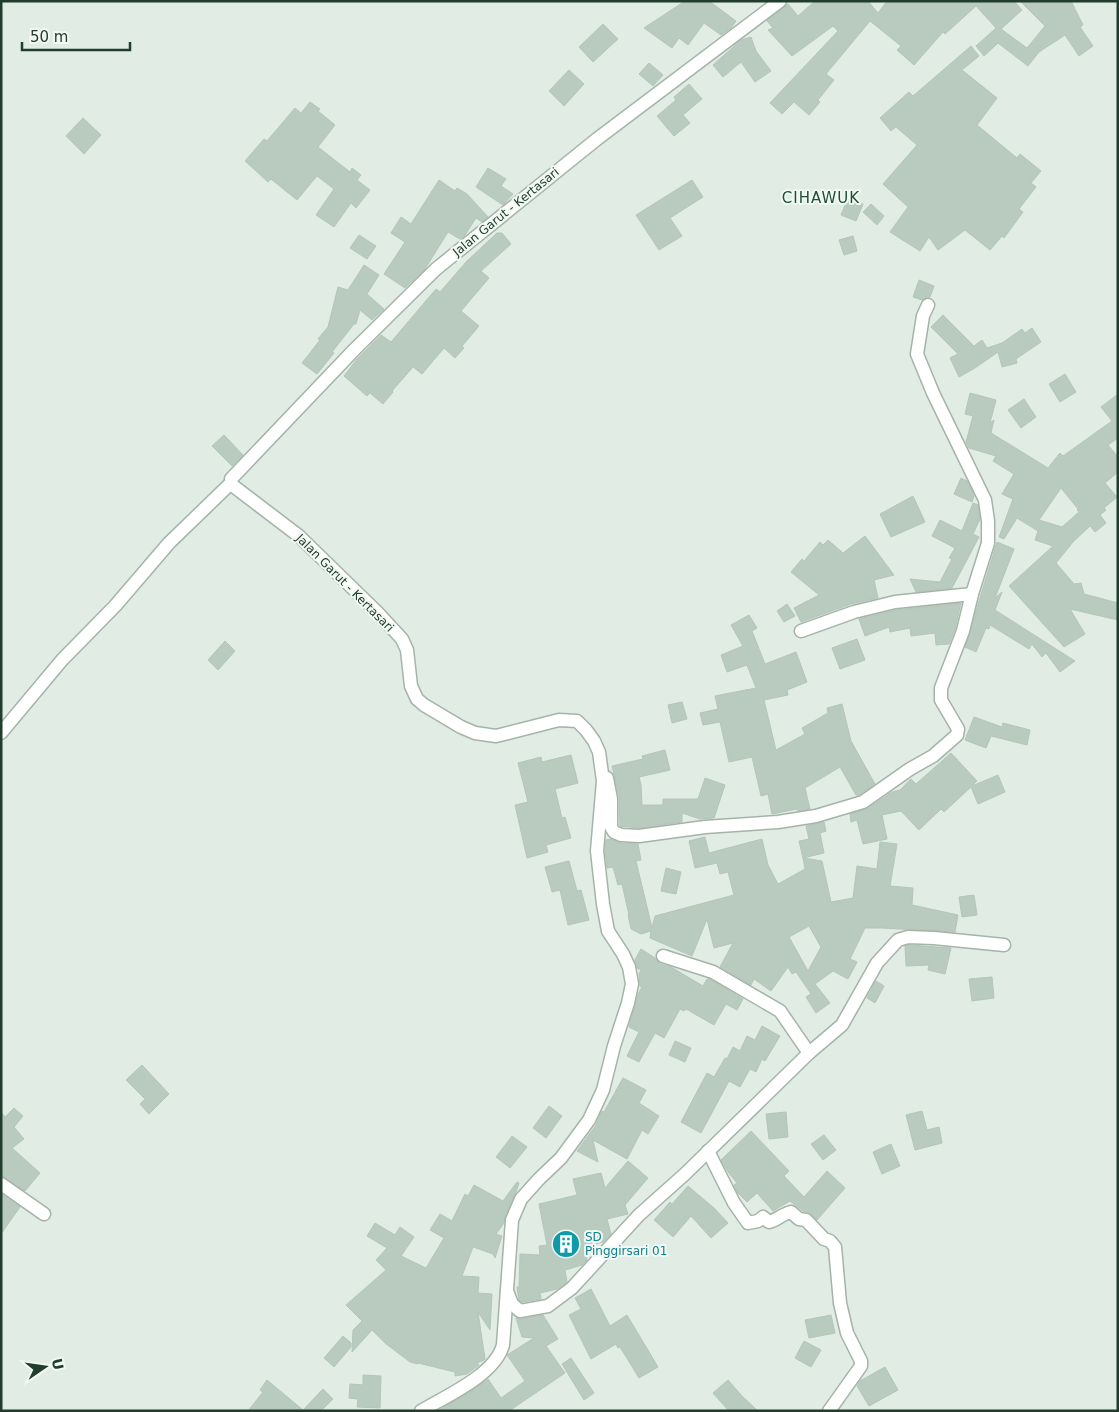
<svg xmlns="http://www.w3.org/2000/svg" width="1119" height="1412" font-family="'DejaVu Sans',sans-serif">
	<rect width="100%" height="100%" fill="#e1ece4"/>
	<g fill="#b9cabf" stroke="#b3c6b9" fill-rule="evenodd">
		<path d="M685,1H709L736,21L731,28L721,35L704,23L688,45L679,38L672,48L644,28Z"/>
		<path d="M815,1H868L878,13L887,1H1014L1022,10L1001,29L1027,48L1045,26L1020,1H1071L1083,25L1080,27L1093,46L1079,56L1065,35L1039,52L1028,66L998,43L984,56L976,46L996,28L976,6L945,34L943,32L914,65L897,50L901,46L870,21L826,74L834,80L818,100L820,102L809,115L794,102L782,114L770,103L838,31L833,26L792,56L768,30L773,28L767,21L788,4L798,16Z"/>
		<path d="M603,24L618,39L593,62L579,47Z"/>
		<path d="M751,37L756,51L771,71L755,82L741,62L723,77L713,65L741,40Z"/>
		<path d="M971,46L979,56L962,70L997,98L977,125L1017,158L1020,154L1041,171L1031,183L1036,187L1019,209L1023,212L1004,238L1002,236L990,250L965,230L938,250L929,237L920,251L890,232L908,207L883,184L917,145L896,127L891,131L880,118L909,92L913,96Z"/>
		<path d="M649,63L663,75L653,86L639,74Z"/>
		<path d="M569,70L584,84L564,106L549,91Z"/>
		<path d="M689,84L702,99L683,115L690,123L674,136L657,116L676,100L674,97Z"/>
		<path d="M310,102L320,109L318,111L335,125L318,147L350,172L352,168L361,175L357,180L370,190L356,208L351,203L334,227L316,215L334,189L317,176L297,200L271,179L268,182L245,161L264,139L267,141L295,108L301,113Z"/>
		<path d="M83,118L101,135L84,154L66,136Z"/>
		<path d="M488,168L506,179L501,186L513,194L503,205L476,187Z"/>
		<path d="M439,180L455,191L457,188L467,194L488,217L482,222L476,218L465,235L460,239L448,232L425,269L405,288L384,274L405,242L391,233L401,217L411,224Z"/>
		<path d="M692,180L703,197L670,218L682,236L659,250L636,215Z"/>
		<path d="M848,198L863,204L856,221L841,215Z"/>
		<path d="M871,204L884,216L877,225L863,212Z"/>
		<path d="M497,233H502L511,244L481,271L489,278L461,311L479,326L462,346L464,348L455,358L444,348L422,374L413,367L392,391L393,392L383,404L370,393L367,396L344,376L357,359L381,335L391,342L436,289L440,292L467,261Z"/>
		<path d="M359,235L376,246L367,259L350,248Z"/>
		<path d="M853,236L857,251L844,255L839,240Z"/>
		<path d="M364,265L379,275L367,294L384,309L372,320L360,310L356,324H354L332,352L334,353L317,374L302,363L320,340L318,339L328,327L338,287L348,290Z"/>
		<path d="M919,280L934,286L930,297H927L922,300L913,297Z"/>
		<path d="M943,315L974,346L982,340L987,348L1002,343L1022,329L1025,333L1032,328L1041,342L1016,359L1017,363L1002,367L998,352L975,368L959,377L950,358L958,354L931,327Z"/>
		<path d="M1065,374L1076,392L1060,402L1049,384Z"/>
		<path d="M970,393L996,400L990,423L994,420L991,433L1048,468L1060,453L1063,456L1112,421L1101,407L1118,394V438L1108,445L1118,457V472L1105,483L1117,497L1104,508L1106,510L1100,515L1106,523L1095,532L1090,526L1073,542L1056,563L1074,584L1081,583L1084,594L1118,603V620L1070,609L1085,634L1064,647L1009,586L1053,546L1035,540L1038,531L1017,518L1004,539L999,537L1013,499L1002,494L1014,474L993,461L996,456L969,448L966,442L973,416L965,414ZM1061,488L1078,509L1077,510L1079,512L1062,527L1039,520Z"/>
		<path d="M1024,399L1036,417L1021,428L1008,410Z"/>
		<path d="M224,435L243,455L232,466L212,446Z"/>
		<path d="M961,478L967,481L974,496L972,502L954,494Z"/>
		<path d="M913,496L925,522L891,537L880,514Z"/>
		<path d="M973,503L978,505L980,519L973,534L979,537L952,588L916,592L910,579L940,582L952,559L949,558L955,548L932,536L940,520L962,531Z"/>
		<path d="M865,536L894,575L874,580L878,598L851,604L801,622L794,608L819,595L791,572L802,559L804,561L820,542L823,545L828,540L843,553Z"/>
		<path d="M997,542L1014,549L995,598L1002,592L995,610L1075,661L1060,672L1046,653L1042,657L1032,644L1029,649L990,625L989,629L986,628L976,652L965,647Z"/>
		<path d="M961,603L955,629L949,644L936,645L935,633L911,636L910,628L890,632L889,627L865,636L859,619L896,610Z"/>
		<path d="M787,604L795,616L784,622L777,611Z"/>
		<path d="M749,615L757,628L752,631L765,664L796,652L807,682L787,690L788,695L764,700L776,750L805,734L802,728L828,713L827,708L842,704L851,741L875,784L859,795H856L840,767L805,788L810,809L798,811L797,809L772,814L768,794L761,796L752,757L729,762L720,722L703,725L700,713L718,709L715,696L756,688L747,665L727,672L721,655L743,646L731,625Z"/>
		<path d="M857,639L865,660L840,669L832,648Z"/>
		<path d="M225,641L235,651L218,670L208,660Z"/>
		<path d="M682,702L687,719L672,723L668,705Z"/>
		<path d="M974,717L1002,727L1003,723L1030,730L1027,745L991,736L986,748L965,740Z"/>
		<path d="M665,750L670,770L639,777L641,785L642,805H663V799H698L705,778L725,785L714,818L700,819L682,813V822L639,828L620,826L619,796L612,766L643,759L642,756Z"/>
		<path d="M951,753L977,781L972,786L998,775L1005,792L978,804L971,787L944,812L941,809L919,830L901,811L882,815L887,839L863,844L857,820L851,822L850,814L867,809L892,792L900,790L911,779L916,784Z"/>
		<path d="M571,755L578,783L555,789L562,818L565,817L571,838L546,845L548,852L527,858L515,805L528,802L518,763L541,757L542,762Z"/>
		<path d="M824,822L826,831L820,833L824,853L803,858L799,841L809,839L806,826Z"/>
		<path d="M705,837L709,853L762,839L768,865L778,884L805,869L803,858L822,861L831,902L853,898L857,866L877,869L880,842L897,844L890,886L913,888L912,905L958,915L955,932L881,928H865L850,959L857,962L848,979L833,971L815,984L830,1003L816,1013L806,997L811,994L796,972L792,974L788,967L771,991L754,979L751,985L720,967L733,943L714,948L707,919L692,956L650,938L651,931L641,934L631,929L628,915H629L622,884L618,885L613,867L607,868L605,851L606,840L610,839L620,843L638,844L641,860L636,861L652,928L655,916L734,895L728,872L720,874L717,863L695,868L689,841ZM809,926L821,947L808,971L789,937Z"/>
		<path d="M569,861L577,891L581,890L589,920L568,925L560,890L552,892L545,867Z"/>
		<path d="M666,868L681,872L676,894L661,891Z"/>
		<path d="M974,895L977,915L962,917L959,897Z"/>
		<path d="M909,945L951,948L945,974L928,970L929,965L906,966L905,946Z"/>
		<path d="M641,949L655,958L660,964L671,967L703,986L707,979H710L743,999L737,1010L726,1004L714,1025L686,1009L684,1011L680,1009L664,1038L655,1033L639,1062L627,1056L639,1032L629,1027L638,994L642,987L640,986L639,974L641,970L637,968L635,960Z"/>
		<path d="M992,977L994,998L972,1001L969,979Z"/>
		<path d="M876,981L884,986L875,1003L867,998Z"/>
		<path d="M762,1026L780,1036L765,1061L762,1059L756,1072L750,1069L740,1087L729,1081L701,1133L681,1122L707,1073L714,1077L725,1058L727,1059L733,1047L740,1051L747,1036L755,1040Z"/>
		<path d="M675,1041L691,1048L685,1062L669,1055Z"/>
		<path d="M142,1065L169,1094L149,1114L140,1104L145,1099L126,1080Z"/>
		<path d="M623,1078L646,1090L639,1103L659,1116L648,1134L642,1130L627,1159L593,1140L598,1162L577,1151L596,1125L602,1111L604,1112Z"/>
		<path d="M549,1106L562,1116L546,1138L533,1128Z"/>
		<path d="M14,1108L23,1116L14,1127L24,1139L12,1148L40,1173L25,1191L1,1176V1112L5,1117Z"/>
		<path d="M922,1111L927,1130L939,1127L942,1143L915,1150L906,1115Z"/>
		<path d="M786,1112L788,1137L769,1139L766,1114Z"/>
		<path d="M751,1131L789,1171L784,1176L804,1197L827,1171L845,1188L817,1220L811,1214L803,1211L790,1201L773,1211L757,1193L747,1202L737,1192L734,1185L737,1183L728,1172L721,1160Z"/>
		<path d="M824,1135L836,1150L823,1160L811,1144Z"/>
		<path d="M512,1136L527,1147L510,1168L496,1157Z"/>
		<path d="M891,1144L900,1166L882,1174L873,1152Z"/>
		<path d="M628,1161L648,1178L625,1205L628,1214L607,1219L611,1234L603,1242L583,1247L587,1260L582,1265L565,1270L567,1282L557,1289L540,1293L541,1299L522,1302L519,1300L517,1287H519L520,1254L540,1255L539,1246L547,1245L539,1204L577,1195L573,1179L601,1173L605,1188Z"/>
		<path d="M517,1182L519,1183L516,1192L505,1217L504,1223L496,1234L502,1236L495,1258L493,1254L473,1247L462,1276L479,1277L478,1293L492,1294L490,1330L478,1312L485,1359L484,1360L477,1363L479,1365L467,1374L455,1376V1372L418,1363V1364L410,1362L385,1343L372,1330L352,1352L353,1330L362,1321L346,1305L386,1270L376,1260L387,1248L367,1236L375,1223L395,1235L400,1227L414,1237L401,1256L426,1268L444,1238L430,1230L440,1214L452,1221L465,1194L468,1196L474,1185L503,1201Z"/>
		<path d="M688,1186L714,1208L728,1223L711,1238L691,1216L673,1237L654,1220L670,1202L672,1204Z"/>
		<path d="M1,1194L20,1207L1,1234Z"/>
		<path d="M591,1289L610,1326L627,1315L658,1367L639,1378L620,1347L618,1348L616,1344L591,1359L569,1315L581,1309L575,1298Z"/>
		<path d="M543,1315L558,1339L546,1346L565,1373L509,1411H438L473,1390L488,1379L501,1398L525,1381L507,1355L534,1338L522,1337L516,1318L521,1319Z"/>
		<path d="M831,1315L835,1333L809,1338L805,1320Z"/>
		<path d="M343,1336L351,1343V1347L334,1367L324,1358Z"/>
		<path d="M804,1341L821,1350L811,1367L795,1358Z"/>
		<path d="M571,1358L594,1393L584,1400L562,1364Z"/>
		<path d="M885,1367L898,1390L869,1406L857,1386L860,1381Z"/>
		<path d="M363,1375L381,1376L380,1408L357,1407L358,1399L349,1398L350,1384L363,1385Z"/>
		<path d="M267,1380L303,1410L323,1389L333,1399L321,1411H248L263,1392L260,1390Z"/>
		<path d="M728,1380L742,1396L758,1411H729L713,1393Z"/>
	</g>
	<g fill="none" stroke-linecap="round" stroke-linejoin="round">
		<defs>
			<g id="minor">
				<path d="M801,631L854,612L895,602L972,594"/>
				<path d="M1,733L62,660L115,606L169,543L231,483"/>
				<path d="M607,778L611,799V827L614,832L621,835L639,836L705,827L778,822L816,816L863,802L910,769L933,756L957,735L958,729L941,700V688L963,631L972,594L988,543V521L985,500L933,393L917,354L923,316L928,305"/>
				<path d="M663,956L713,972L780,1011L809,1053"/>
				<path d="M708,1151L734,1203L748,1223L758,1221L763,1217L769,1222C777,1220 782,1214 791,1212L799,1219L806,1220L824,1239L830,1241L835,1247L840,1303L847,1333L861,1361V1366L829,1411"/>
				<path d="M1,1184L44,1214"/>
				<path d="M507,1291L512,1304L520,1311L548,1306L572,1288L639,1215L685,1174L809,1053L842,1025L877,963L898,940L908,937L934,938L1004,945"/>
				<path d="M421,1411C446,1396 495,1375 503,1345L512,1220L521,1199L539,1179L561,1158L589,1120L603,1090L614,1046L628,1003L632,984L629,967L623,954L608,931L603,904L597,851L603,781L599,752L594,741L586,730L577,721L559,720L496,736L475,733L461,727L424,705L417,699L411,686L407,650L402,639L378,613L299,536L232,485L231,479L354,350L436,269L597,139L780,1"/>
			</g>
		</defs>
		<use href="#minor" stroke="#a4b4aa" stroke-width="15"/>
		<use href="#minor" stroke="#fff" stroke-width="12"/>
	</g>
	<defs>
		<symbol id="building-disc" viewBox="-11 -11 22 22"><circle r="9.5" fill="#0f9aa8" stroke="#f2f8f3"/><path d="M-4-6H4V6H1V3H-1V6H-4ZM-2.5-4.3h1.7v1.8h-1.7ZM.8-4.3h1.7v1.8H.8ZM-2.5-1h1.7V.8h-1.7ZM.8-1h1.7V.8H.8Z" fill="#fff"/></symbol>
	</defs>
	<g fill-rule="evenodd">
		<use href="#building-disc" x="550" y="1228" width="32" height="32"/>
	</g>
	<g text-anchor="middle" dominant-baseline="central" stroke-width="4" stroke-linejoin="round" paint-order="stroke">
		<g font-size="12" fill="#213d2e" stroke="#f2f8f3">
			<text transform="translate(506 212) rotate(-39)">Jalan Garut - Kertasari</text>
			<text transform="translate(345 583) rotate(45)">Jalan Garut - Kertasari</text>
		</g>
		<g font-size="12" fill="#0d838f" stroke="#f2f8f3" text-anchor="start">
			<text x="585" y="1237">SD<tspan x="585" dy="14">Pinggirsari 01</tspan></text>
		</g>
		<g font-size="15" letter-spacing="1" fill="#1d4f36" stroke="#f2f8f3">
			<text x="821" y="198">CIHAWUK</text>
		</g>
	</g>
	<rect width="1119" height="1412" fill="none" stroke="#213d2e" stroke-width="5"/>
	<g transform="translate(45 1367) rotate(77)" stroke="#f2f8f3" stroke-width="4" paint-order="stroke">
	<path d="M0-4L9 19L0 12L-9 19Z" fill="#213d2e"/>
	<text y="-8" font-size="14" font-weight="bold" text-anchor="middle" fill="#213d2e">U</text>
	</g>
	<path d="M22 42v8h108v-8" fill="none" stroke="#213d2e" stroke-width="2.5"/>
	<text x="30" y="42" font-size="15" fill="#213d2e" stroke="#f2f8f3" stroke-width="4" paint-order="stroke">50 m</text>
</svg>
